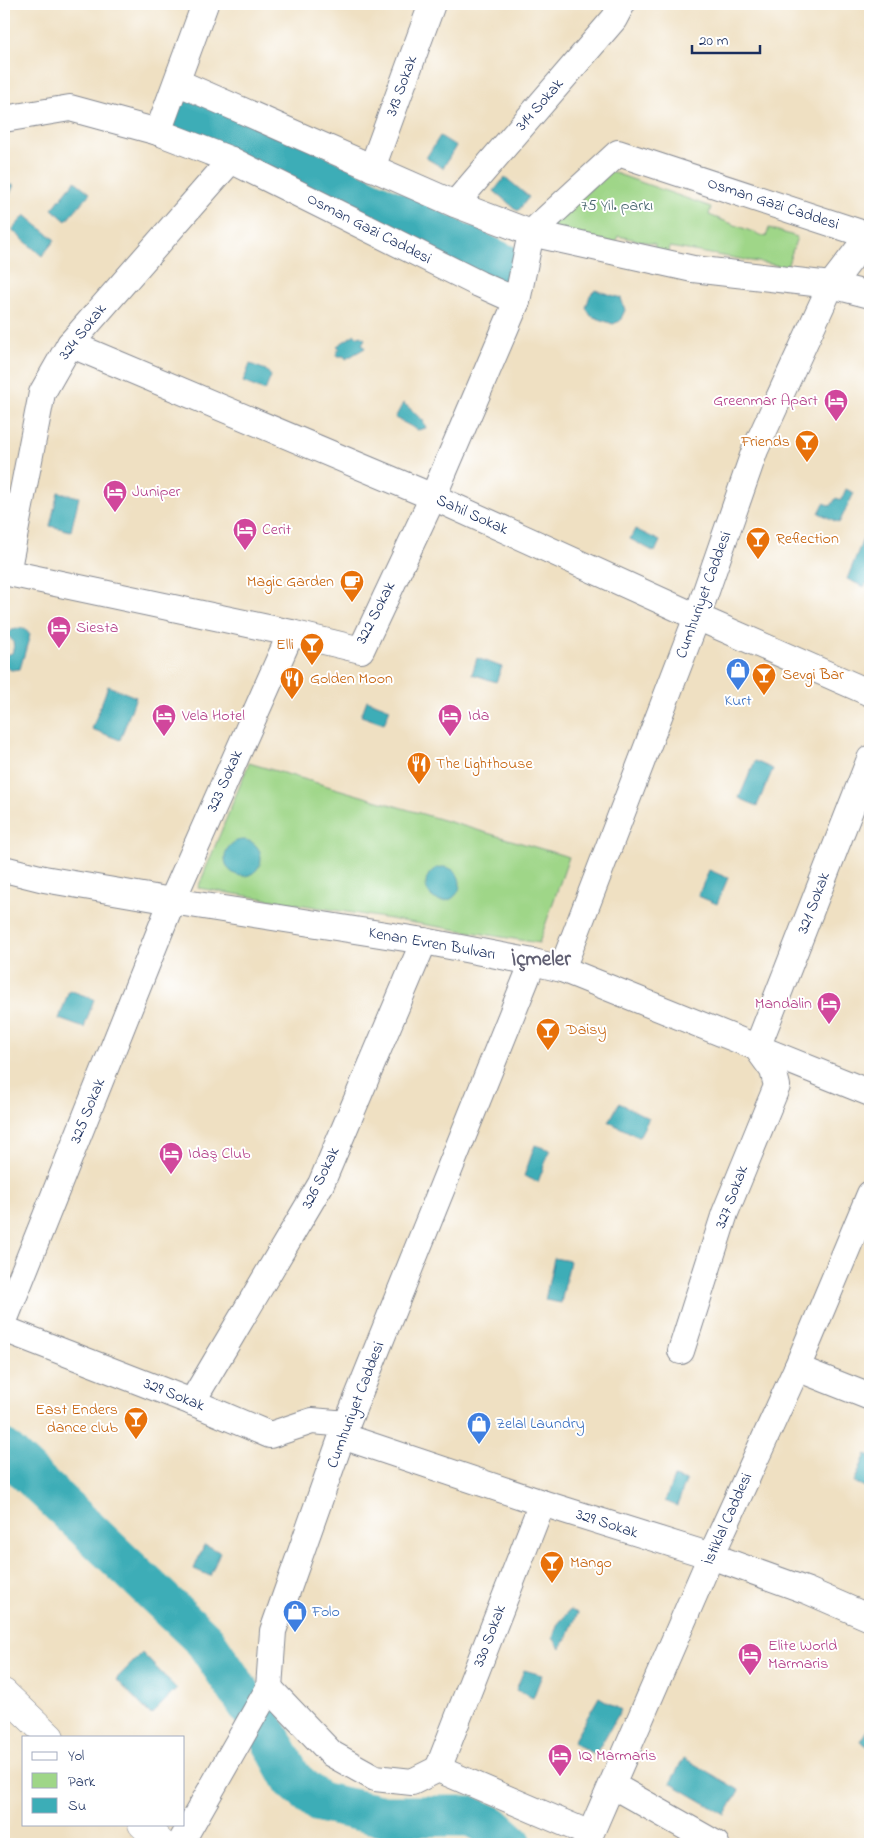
<svg xmlns="http://www.w3.org/2000/svg" width="874" height="1848" font-family="'Indie Flower',sans-serif">
	<rect width="100%" height="100%" fill="#fff"/>
	<filter id="ink" filterUnits="userSpaceOnUse"><feTurbulence type="fractalNoise" baseFrequency=".02" numOctaves="2"/><feDisplacementMap in="SourceGraphic" scale="10" xChannelSelector="R" yChannelSelector="G"/><feConvolveMatrix kernelMatrix="1 2 1 2 8 2 1 2 1" color-interpolation-filters="sRGB"/></filter>
	<filter id="wash" filterUnits="userSpaceOnUse"><feTurbulence type="fractalNoise" baseFrequency=".0096" numOctaves="4" result="noise"/><feDisplacementMap in="SourceGraphic" scale="20" xChannelSelector="R" yChannelSelector="G"/><feGaussianBlur stdDeviation="1.12" result="paint"/><feColorMatrix in="noise" values="0 0 0 0 0 0 0 0 0 0 0 0 0 0 0 0 0 1.4 0 .05"/><feComposite in="paint" operator="in"/></filter>
	<g filter="url(#wash)">
		<rect width="100%" height="100%" fill="#efe0c2"/>
		<g fill="#9fd688" stroke="#5d8273">
			<path d="M609,171L711,207L709,215L766,237L769,228L797,237L787,267L670,247L668,255L654,252L655,244L618,236L615,243L549,228Z"/>
			<path d="M249,763L569,857L539,943L198,888Z"/>
		</g>
		<g fill="#3cadb7" stroke="#2c6e8a">
			<path d="M440,136L456,146L443,168L426,158Z"/>
			<path d="M505,177L529,197L518,211L494,191Z"/>
			<path d="M75,181L90,193L66,221L52,209Z"/>
			<path d="M4,185H14L4,207Z"/>
			<path d="M25,215L55,240L42,256L12,230Z"/>
			<path d="M595,290L621,298L625,310L620,321L613,324L591,316L586,308L590,295Z"/>
			<path d="M355,334L357,337L360,336L365,339L362,344L365,348L346,359L344,356H337V351L340,349L337,346Z"/>
			<path d="M250,364L266,370L271,376L265,391L243,382Z"/>
			<path d="M403,403C411,408 415,415 423,420L426,428L418,430L395,418Z"/>
			<path d="M846,489L854,493L839,523L819,513L824,503L831,506L836,498L841,500Z"/>
			<path d="M58,492L79,497L71,531L50,526Z"/>
			<path d="M635,529L660,541L655,552L630,539Z"/>
			<path d="M867,529L870,530V579L864,587L847,579Z"/>
			<path d="M20,628L25,629L30,635L20,669L11,670L4,666V656L12,653C15,645 14,641 7,635L12,630Z"/>
			<path d="M477,658L502,667L496,682L472,674Z"/>
			<path d="M108,686L136,697L120,740L92,729Z"/>
			<path d="M367,700L390,709L384,724L361,716Z"/>
			<path d="M755,761L773,769L757,806L739,798Z"/>
			<circle cx="243" cy="858" r="18"/>
			<circle cx="443" cy="884" r="17"/>
			<path d="M709,870L728,878L717,904L698,896Z"/>
			<path d="M69,990L94,999L84,1028L59,1019Z"/>
			<path d="M619,1103L649,1118L639,1137L609,1122Z"/>
			<path d="M535,1145L550,1150L538,1182L524,1176Z"/>
			<path d="M554,1258L570,1261L561,1303L545,1300Z"/>
			<path d="M866,1454L870,1456V1481L867,1488L854,1482Z"/>
			<path d="M674,1477L686,1481L677,1506L665,1501Z"/>
			<path d="M204,1545L220,1552L210,1576L194,1569Z"/>
			<path d="M570,1610L578,1613L566,1639L560,1648L553,1638L557,1625Z"/>
			<path d="M142,1653L177,1689L151,1715L116,1679Z"/>
			<path d="M524,1670L542,1675L533,1698L516,1690Z"/>
			<path d="M599,1697L621,1710L595,1755L573,1742Z"/>
			<path d="M870,1725V1748L860,1741Z"/>
			<path d="M684,1758L739,1790L725,1815L670,1783Z"/>
		</g>
		<g fill="none" stroke-linecap="round" stroke-linejoin="round">
			<g stroke="#3cadb7" stroke-width="41">
				<path d="M186,112L508,266"/>
				<path d="M4,1450L205,1641L269,1736L293,1780L319,1802L384,1816H469L492,1826L512,1844"/>
			</g>
		</g>
	</g>
	<g filter="url(#ink)">
		<g fill="none" stroke-linecap="round" stroke-linejoin="round">
			<defs>
				<g id="minor">
					<path d="M177,82L455,204L531,233L693,269L831,285L870,295"/>
					<path d="M4,119L70,108L158,132L231,160L479,284L517,301L531,233L618,153L870,236"/>
					<path d="M158,132L205,4"/>
					<path d="M372,168L432,4"/>
					<path d="M455,204L614,19L622,4"/>
					<path d="M70,344L433,497L697,617L870,693"/>
					<path d="M4,572L291,633L361,650L433,497L517,301"/>
					<path d="M7,573L42,393L70,344L231,160"/>
					<path d="M4,869L44,879L172,901L424,941L533,962L562,969L870,1093"/>
					<path d="M562,969L697,617L755,450L831,285L870,234"/>
					<path d="M4,1321L172,901L291,633"/>
					<path d="M4,1329L192,1402L270,1435L312,1421L347,1424"/>
					<path d="M681,1351L725,1213L777,1086L773,1070L757,1048L870,759"/>
					<path d="M797,1368L870,1397"/>
					<path d="M192,1402L321,1184L424,941"/>
					<path d="M342,1436L542,1503L711,1556L808,1591L870,1618"/>
					<path d="M269,1688L332,1754L375,1778L412,1782L438,1769L590,1834"/>
					<path d="M438,1769L542,1503"/>
					<path d="M612,1785L716,1844"/>
					<path d="M180,1844L269,1688L273,1631L342,1436L533,962"/>
					<path d="M586,1844L711,1556L797,1368L870,1194"/>
				</g>
				<g id="tertiary">
					<path d="M4,1693L50,1737"/>
					<path d="M142,1824L162,1844"/>
				</g>
			</defs>
			<use href="#minor" stroke="#858890" stroke-width="28"/>
			<use href="#tertiary" stroke="#858890" stroke-width="29"/>
			<use href="#minor" stroke="#fff" stroke-width="26"/>
			<use href="#tertiary" stroke="#fff" stroke-width="28"/>
		</g>
	</g>
	<defs>
		<symbol id="hotel-pin" viewBox="-11 -11 22 30"><path d="M0 17L-7.5 6A9.5 9.5 0 1 1 7.5 6Z" fill="#d1479c" stroke="#fff"/><path d="M-6-4.5h1.5V1H6V5H4.5V3h-9V5H-6ZM-4 0a1.8 1.8 0 1 1 3.6 0ZM.5 0V-2.5h3Q6-2.5 6 0Z" fill="#fff"/></symbol>
		<symbol id="bar-pin" viewBox="-11 -11 22 30"><path d="M0 17L-7.5 6A9.5 9.5 0 1 1 7.5 6Z" fill="#e8710a" stroke="#fff"/><path d="M-6-5H6L.8 .8V4.5H3.5V6h-7V4.5H-.8V.8Z" fill="#fff"/></symbol>
		<symbol id="cafe-pin" viewBox="-11 -11 22 30"><path d="M0 17L-7.5 6A9.5 9.5 0 1 1 7.5 6Z" fill="#e8710a" stroke="#fff"/><path d="M-5.5-4.5H6V0H3Q3 3.5 0 3.5H-2.5Q-5.5 3.5-5.5 0ZM3-3.2v2h1.7v-2ZM-6 4.5H4V6H-6Z" fill="#fff"/></symbol>
		<symbol id="shop-pin" viewBox="-11 -11 22 30"><path d="M0 17L-7.5 6A9.5 9.5 0 1 1 7.5 6Z" fill="#3f7fe0" stroke="#fff"/><path d="M-5-2.5h2.3a2.7 3.5 0 0 1 5.4 0H5L5.5 6h-11ZM-1.5-2.5h3a1.5 2.3 0 0 0-3 0Z" fill="#fff"/></symbol>
		<symbol id="restaurant-pin" viewBox="-11 -11 22 30"><path d="M0 17L-7.5 6A9.5 9.5 0 1 1 7.5 6Z" fill="#e8710a" stroke="#fff"/><path d="M-5-6h1v4h1v-4h1v4h1v-4h1v5L-1.5 .5V6h-2V.5L-5-1ZM5-6V6H3V1.5H1.5Q1.5-4 5-6Z" fill="#fff"/></symbol>
	</defs>
	<g fill-rule="evenodd">
		<use href="#hotel-pin" x="822" y="387" width="28" height="38"/>
		<use href="#bar-pin" x="793" y="428" width="28" height="38"/>
		<use href="#hotel-pin" x="101" y="478" width="28" height="38"/>
		<use href="#hotel-pin" x="231" y="516" width="28" height="38"/>
		<use href="#bar-pin" x="744" y="525" width="28" height="38"/>
		<use href="#cafe-pin" x="338" y="568" width="28" height="38"/>
		<use href="#hotel-pin" x="45" y="614" width="28" height="38"/>
		<use href="#bar-pin" x="298" y="631" width="28" height="38"/>
		<use href="#shop-pin" x="724" y="656" width="28" height="38"/>
		<use href="#bar-pin" x="750" y="661" width="28" height="38"/>
		<use href="#restaurant-pin" x="278" y="665" width="28" height="38"/>
		<use href="#hotel-pin" x="150" y="702" width="28" height="38"/>
		<use href="#hotel-pin" x="436" y="702" width="28" height="38"/>
		<use href="#restaurant-pin" x="405" y="750" width="28" height="38"/>
		<use href="#hotel-pin" x="815" y="990" width="28" height="38"/>
		<use href="#bar-pin" x="534" y="1016" width="28" height="38"/>
		<use href="#hotel-pin" x="157" y="1140" width="28" height="38"/>
		<use href="#bar-pin" x="122" y="1405" width="28" height="38"/>
		<use href="#shop-pin" x="465" y="1410" width="28" height="38"/>
		<use href="#bar-pin" x="538" y="1549" width="28" height="38"/>
		<use href="#shop-pin" x="281" y="1598" width="28" height="38"/>
		<use href="#hotel-pin" x="736" y="1641" width="28" height="38"/>
		<use href="#hotel-pin" x="546" y="1742" width="28" height="38"/>
	</g>
	<g text-anchor="middle" dominant-baseline="central" stroke-width="4" stroke-linejoin="round" paint-order="stroke">
		<g font-size="16" fill="#1b2f5e" stroke="#fff">
			<text transform="translate(402 86) rotate(-70)">313 Sokak</text>
			<text transform="translate(540 105) rotate(-49)">314 Sokak</text>
			<text transform="translate(773 204) rotate(18)">Osman Gazi Caddesi</text>
			<text transform="translate(369 229) rotate(27)">Osman Gazi Caddesi</text>
			<text transform="translate(83 332) rotate(-52)">324 Sokak</text>
			<text transform="translate(472 515) rotate(24)">Sahil Sokak</text>
			<text transform="translate(704 595) rotate(-70)">Cumhuriyet Caddesi</text>
			<text transform="translate(376 613) rotate(-63)">322 Sokak</text>
			<text transform="translate(225 781) rotate(-66)">323 Sokak</text>
			<text transform="translate(814 903) rotate(-69)">321 Sokak</text>
			<text transform="translate(432 944) rotate(10)">Kenan Evren Bulvarı</text>
			<text transform="translate(88 1111) rotate(-68)">325 Sokak</text>
			<text transform="translate(321 1178) rotate(-64)">326 Sokak</text>
			<text transform="translate(732 1197) rotate(-69)">327 Sokak</text>
			<text transform="translate(174 1395) rotate(22)">329 Sokak</text>
			<text transform="translate(356 1405) rotate(-69)">Cumhuriyet Caddesi</text>
			<text transform="translate(728 1519) rotate(-66)">İstiklal Caddesi</text>
			<text transform="translate(607 1524) rotate(18)">329 Sokak</text>
			<text transform="translate(490 1636) rotate(-69)">330 Sokak</text>
		</g>
		<g font-size="16" fill="#43616b" stroke="#fff">
			<text x="617" y="206">75 Yil. parkı</text>
		</g>
		<g font-size="16" fill="#b23c85" stroke="#fff" text-anchor="start">
			<text x="818" y="401" text-anchor="end">Greenmar Apart</text>
			<text x="132" y="492">Juniper</text>
			<text x="262" y="530">Cerit</text>
			<text x="76" y="628">Siesta</text>
			<text x="182" y="716">Vela Hotel</text>
			<text x="468" y="716">Ida</text>
			<text x="812" y="1004" text-anchor="end">Mandalin</text>
			<text x="188" y="1154">Idaş Club</text>
			<text x="768" y="1646">Elite World<tspan x="768" dy="18">Marmaris</tspan></text>
			<text x="578" y="1756">IQ Marmaris</text>
		</g>
		<g font-size="16" fill="#c56008" stroke="#fff" text-anchor="start">
			<text x="790" y="442" text-anchor="end">Friends</text>
			<text x="776" y="539">Reflection</text>
			<text x="334" y="582" text-anchor="end">Magic Garden</text>
			<text x="294" y="645" text-anchor="end">Elli</text>
			<text x="782" y="675">Sevgi Bar</text>
			<text x="310" y="679">Golden Moon</text>
			<text x="436" y="764">The Lighthouse</text>
			<text x="566" y="1030">Daisy</text>
			<text x="118" y="1410" text-anchor="end">East Enders<tspan x="118" dy="18">dance club</tspan></text>
			<text x="570" y="1563">Mango</text>
		</g>
		<g font-size="16" fill="#366cbe" stroke="#fff" text-anchor="start">
			<text x="738" y="701" text-anchor="middle">Kurt</text>
			<text x="496" y="1424">Zelal Laundry</text>
			<text x="312" y="1612">Folo</text>
		</g>
		<g font-size="21" font-weight="bold" fill="#605f72" stroke="#fff">
			<text x="541" y="960">İçmeler</text>
		</g>
	</g>
	<rect width="874" height="1848" fill="none" stroke="#fff" stroke-width="20"/>
	<rect x="22" y="1736" width="162" height="90" fill="#ffffff" stroke="#a4acbf"/>
	<rect x="32" y="1752" width="25" height="8" fill="#ffffff" stroke="#a4acbf"/>
	<text x="68" y="1760" font-size="15" fill="#1b2f5e">Yol</text>
	<rect x="32" y="1773" width="25" height="15" fill="#9fd688" stroke="#a4acbf"/>
	<text x="68" y="1786" font-size="15" fill="#1b2f5e">Park</text>
	<rect x="32" y="1798" width="25" height="15" fill="#3cadb7" stroke="#a4acbf"/>
	<text x="68" y="1810" font-size="15" fill="#1b2f5e">Su</text>
	<path d="M692 45v8h68v-8" fill="none" stroke="#1b2f5e" stroke-width="2.5"/>
	<text x="699" y="45" font-size="15" fill="#1b2f5e" stroke="#ffffff" stroke-width="4" paint-order="stroke">20 m</text>
</svg>
